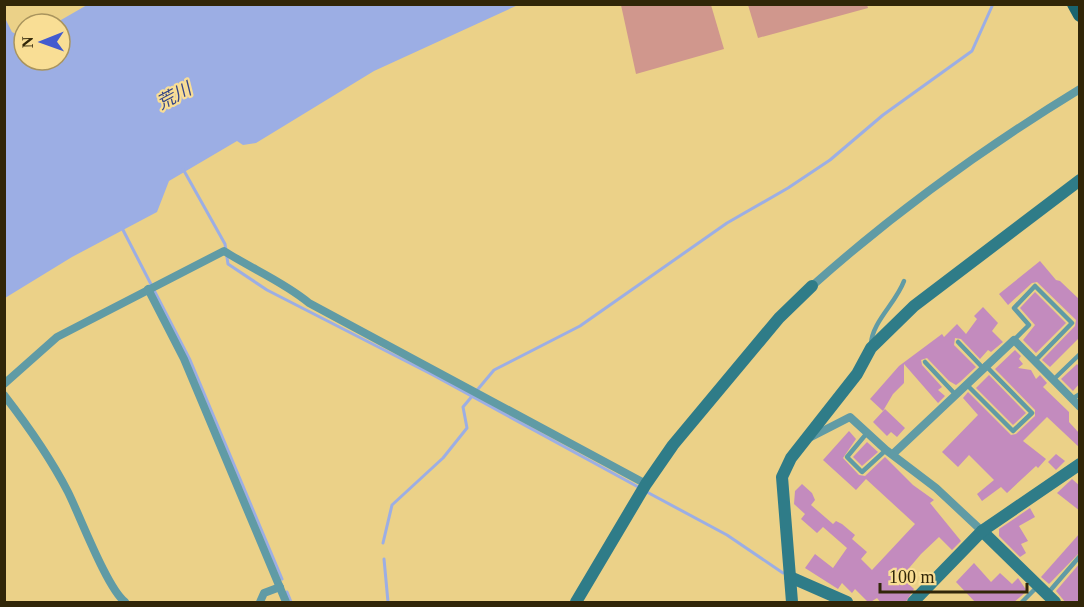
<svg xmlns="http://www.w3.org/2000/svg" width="1084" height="607" font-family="'Times New Roman','Noto Sans JP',serif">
	<rect width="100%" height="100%" fill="#ebd188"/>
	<g fill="#d0978d">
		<path d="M621,5H711L724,49L636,74Z"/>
		<path d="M867,5L868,8L758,38L748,5Z"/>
	</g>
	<path fill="#9caee4" d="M112,4H518V5L374,71L256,143L243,145L237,141L169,181L157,212L72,257L5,298V18L12,32L24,38V60H60V24H54L87,5Z"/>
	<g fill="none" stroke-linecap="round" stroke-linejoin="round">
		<g stroke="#9caee4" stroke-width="3">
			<path d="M183,169L225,244L228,264L267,290L433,375L640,488"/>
			<path d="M122,228L190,360L282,579"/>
			<path d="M645,491L727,535L783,573"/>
			<path d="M383,543L392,505L443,458L467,428L463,407L494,370L580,326L727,223L788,188L830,160L883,115L972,51L993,4"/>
			<path d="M384,559L388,602"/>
			<path d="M287,592L291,602"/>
		</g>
	</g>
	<g fill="#c38bbe">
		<path d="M1040,261L1056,280L1060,281L1080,300V337L1050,367L1042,360L1075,326L1076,320L1037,282L1032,283L1008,305L999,294Z"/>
		<path d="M1035,292L1066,323L1036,353L1023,340L1035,325L1020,308Z"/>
		<path d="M983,307L998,323L992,331L1003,342L991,352L988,350L980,359L961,339L955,338L954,345L976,367L960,382L956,385L949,381L927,358L921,360L922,365L942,387L938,390L945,396L938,403L904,364V383L893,394L883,411L870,399L899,366L942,334L944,337L957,324L966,334L977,319L974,316Z"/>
		<path d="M1015,350L1021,356L1019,359L1023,364L1018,368L1031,370L1036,379L1040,375L1047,383L1043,387L1069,412V422L1080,434V448L1047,417L1023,441L1046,459L1038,468L1036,466L1007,493L1001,487L982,501L977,494L994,480L969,455L958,467L942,452L978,415L963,398L968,392L1011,435L1016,434L1035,416V410L995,369Z"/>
		<path d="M1077,364L1080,367V383L1073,391L1061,379Z"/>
		<path d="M989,375L1026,413L1013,425L976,388Z"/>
		<path d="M885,409L905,428L897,437L891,432L887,436L873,422Z"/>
		<path d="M849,431L856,439L843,458L859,475L865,476L885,457L913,485L934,500L930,503L961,541L952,550L939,537L921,554L904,574L903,579L914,589L905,603H881L877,598L869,603L855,589L852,593L842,583L838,589L805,568L815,554L833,568L847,548L823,527L817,533L801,519L805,514L794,504L795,491L802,484L812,493L815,500L811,505L833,524L836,521L842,524L855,535L852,539L867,552L861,559L872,570L915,524L866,479L856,490L823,460Z"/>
		<path d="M867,442L878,452L862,466L853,457Z"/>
		<path d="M1056,454L1065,461L1056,470L1048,462Z"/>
		<path d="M1072,479L1080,486V511L1057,493Z"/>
		<path d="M1030,508L1035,517L1019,526L1028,541L1021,544L1026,553L1020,557L999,536V529Z"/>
		<path d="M1080,533V552L1049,584L1041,577Z"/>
		<path d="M974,563L991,582L1000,573L1012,584L1018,578L1027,591L1013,603H976L956,582Z"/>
		<path d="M1080,563V603H1066L1056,591Z"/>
	</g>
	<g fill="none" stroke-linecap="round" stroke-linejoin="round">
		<g stroke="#609ba5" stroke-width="4.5">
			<path d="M1014,340L1029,325L1014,308L1035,286L1072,323L1035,361"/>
			<path d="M958,342L983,368"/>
			<path d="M871,344C872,322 896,303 904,281"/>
			<path d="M925,362L955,394"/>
			<path d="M1053,380L1080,354"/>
			<path d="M966,384L1013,431L1032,413L985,365"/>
			<path d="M1072,399L1080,394"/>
			<path d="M867,433L847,457L862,472L886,450"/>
			<path d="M1048,593L1080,556"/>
			<path d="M1022,602L1038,586"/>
		</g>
		<g stroke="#609ba5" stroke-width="8">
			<path d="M812,286C895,212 985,147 1080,89"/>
			<path d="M148,289L184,359L286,602"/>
			<path d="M4,384L57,337L224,251C252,269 284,282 309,303L646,484"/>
			<path d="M4,395C28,426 50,457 68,492C80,516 107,588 125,602"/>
			<path d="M811,437L850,417L886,450L936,488L982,531"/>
			<path d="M894,453L1014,340L1080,407"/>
			<path d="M260,602L264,593L280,587"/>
		</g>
		<g stroke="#2f7c88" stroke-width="12">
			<path d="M982,531L1055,602"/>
			<path d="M790,577L847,602"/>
			<path d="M576,602L646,484L673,445L779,318L812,286"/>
			<path d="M792,602L782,477L791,458L857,374L871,348L914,306L1080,180"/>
			<path d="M913,602L982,531L1080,464"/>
		</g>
		<path stroke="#19646f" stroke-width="14" d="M1074,4L1080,15"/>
	</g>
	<g text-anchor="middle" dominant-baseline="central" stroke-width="4.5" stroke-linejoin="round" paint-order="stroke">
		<g font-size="18" font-style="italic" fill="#354688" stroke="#f9de95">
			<text transform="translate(174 96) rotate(-28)">荒川</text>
		</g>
	</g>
	<rect width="1084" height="607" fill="none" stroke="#312608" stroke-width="12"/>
	<g transform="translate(42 42) rotate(269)"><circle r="28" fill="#f9de95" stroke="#a9945d" stroke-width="1.5"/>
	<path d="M0-4.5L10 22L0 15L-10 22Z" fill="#435bcf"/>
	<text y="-9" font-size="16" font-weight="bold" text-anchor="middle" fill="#312608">N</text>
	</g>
	<path d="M880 583v9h147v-9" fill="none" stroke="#312608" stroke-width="3"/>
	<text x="889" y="583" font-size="18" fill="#312608" stroke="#f9de95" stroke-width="4.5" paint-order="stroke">100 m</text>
</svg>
